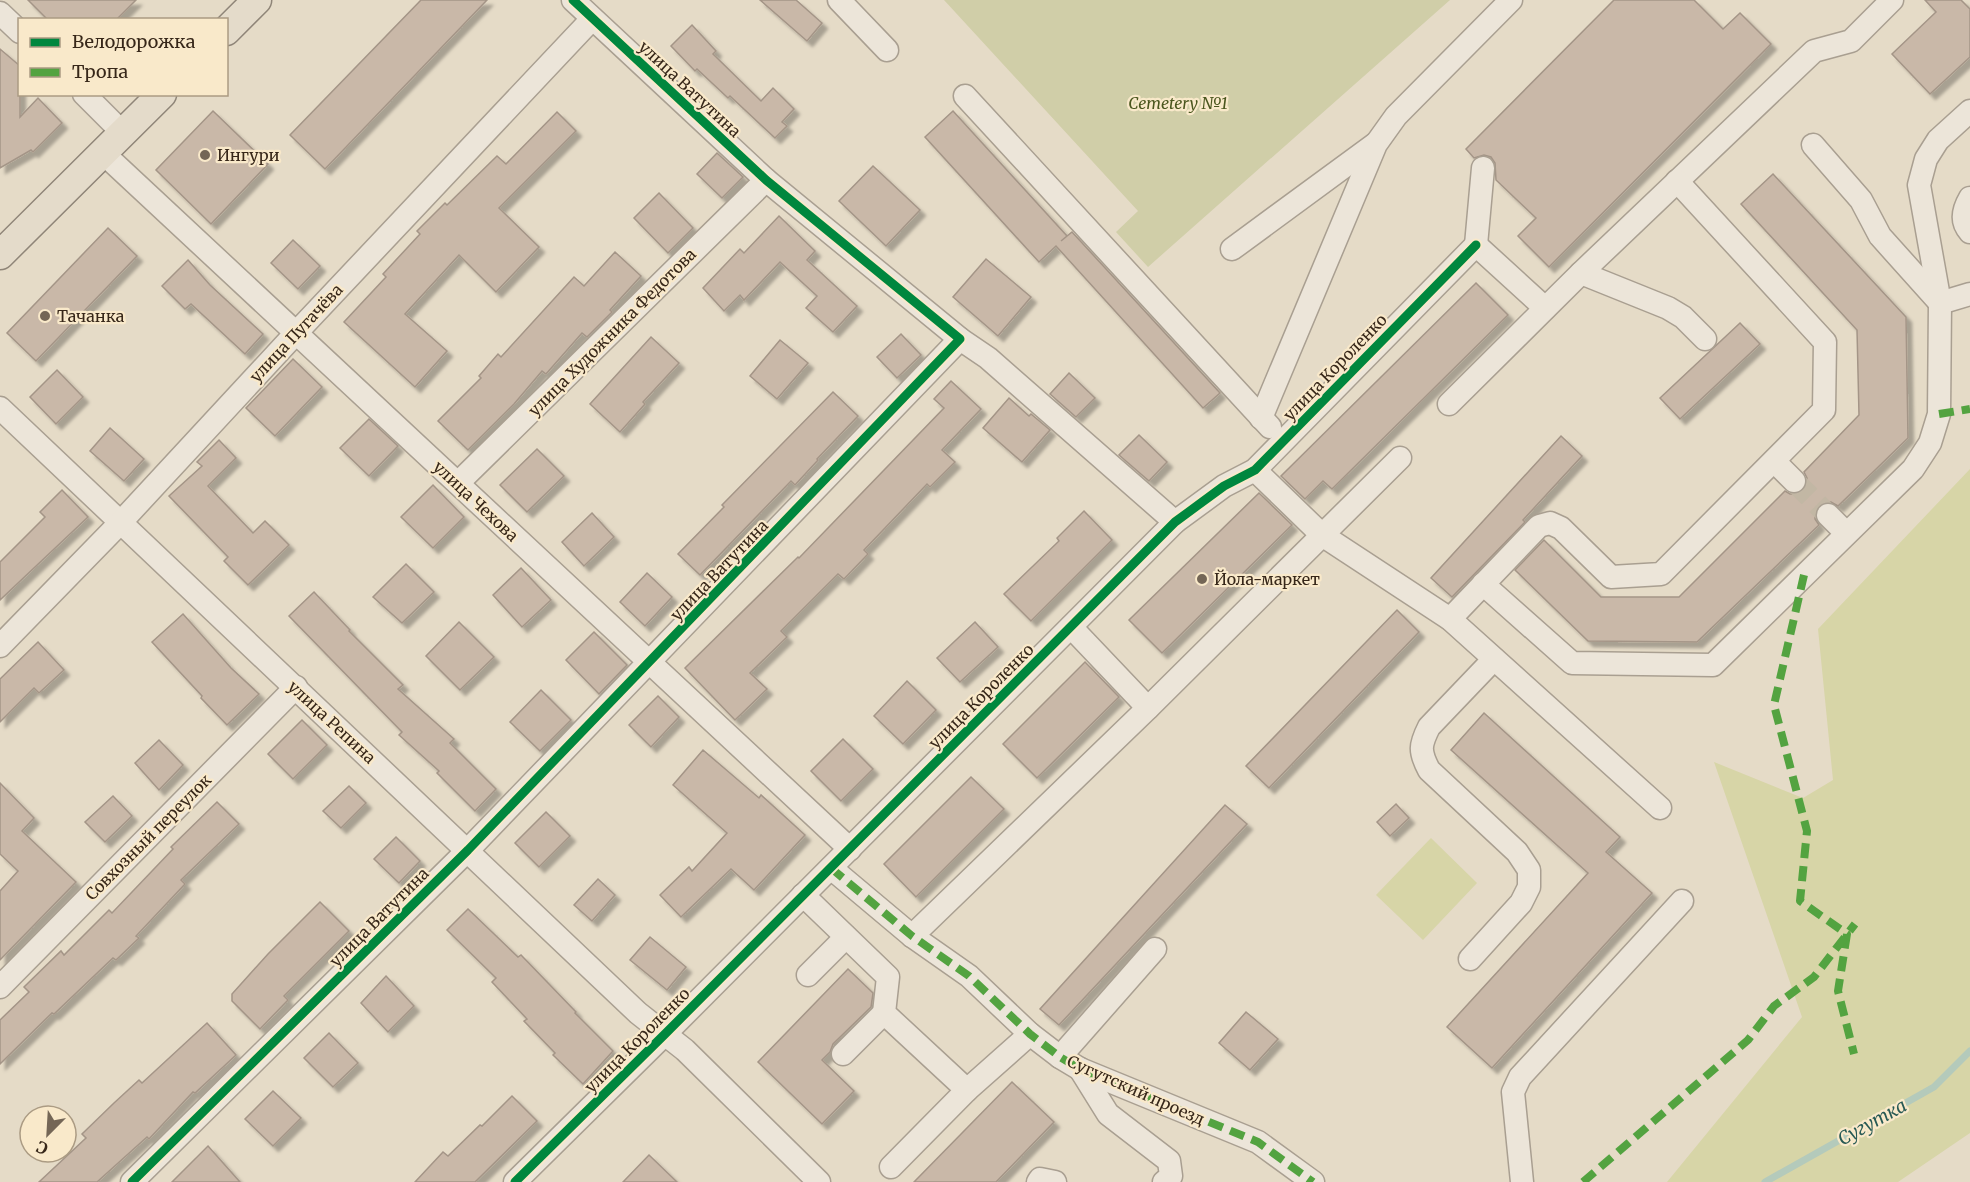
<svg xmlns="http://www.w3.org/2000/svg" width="1970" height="1182" font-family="Merriweather,serif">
	<defs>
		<filter id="shadow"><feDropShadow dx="5.5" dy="5.5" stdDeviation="1.5" flood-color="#0004"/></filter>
	</defs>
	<rect width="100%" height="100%" fill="#e5dbc7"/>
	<g fill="#d7d5a7">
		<path d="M1970,469V1133L1898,1182H1667L1802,1017L1714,762L1803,798L1833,780L1818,629Z"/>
		<path d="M1431,838L1477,883L1423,940L1376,895Z"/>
	</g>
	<path fill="#d0cea8" d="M944,0H1450L1148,267L1116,232L1138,211Z"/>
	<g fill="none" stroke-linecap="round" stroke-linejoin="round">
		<path stroke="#b4cabb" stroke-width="7" d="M1765,1182L1934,1087L1970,1051"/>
	</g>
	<g fill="#c9b8a8" stroke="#a49587" stroke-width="1.5" filter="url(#shadow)">
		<path d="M28,0H136L116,20H48Z"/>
		<path d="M421,0H487L325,169L290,135Z"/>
		<path d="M760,0H796L822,23L807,41Z"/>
		<path d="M1614,0H1694L1723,29L1740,13L1771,44L1549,267L1518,236L1536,218L1496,180L1495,163L1491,157L1484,155L1474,158L1466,149Z"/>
		<path d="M1925,0H1961L1970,9V57L1930,94L1892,54L1936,12Z"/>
		<path d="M692,25L716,51L713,54L761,101L773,88L794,109L782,122L787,126L775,138L730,96L728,98L697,69L695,71L671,46Z"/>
		<path d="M0,49L20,66V117L38,98L62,123L33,152L31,150L0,168Z"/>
		<path d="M213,111L268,164L211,224L156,170Z"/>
		<path d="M953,111L1067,236L1061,241L1072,232L1220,393L1203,408L1056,246L1039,262L925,137Z"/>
		<path d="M557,112L576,131L499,208L539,247L496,292L459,255L405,314L447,351L415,387L344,322L386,277L383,274L420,234L417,231L445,203L447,205L497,156L506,164Z"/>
		<path d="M717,153L743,177L722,198L697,174Z"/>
		<path d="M873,166L920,210L886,246L839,201Z"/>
		<path d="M1773,174L1906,317L1908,438L1838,506L1831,502H1824L1819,505L1815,512V519L1819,525L1697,642L1588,641L1515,570L1544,540L1601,597H1679L1785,491L1790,494H1797L1804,490L1807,485V478L1804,472L1859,415L1857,330L1741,204Z"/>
		<path d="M659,193L693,228L668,253L634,218Z"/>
		<path d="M779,216L815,251L807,260L857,306L833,332L806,308L817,296L780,262L744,300L740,295L724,311L703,288L740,249L744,253Z"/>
		<path d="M108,228L137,256L36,361L7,333Z"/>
		<path d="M293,240L320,266L298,289L271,263Z"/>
		<path d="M615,252L641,276L610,310L612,312L587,337L582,333L546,374L542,371L514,404L468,450L438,421L481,378L479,376L498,354L501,357L574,277L584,286Z"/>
		<path d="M986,259L1031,297L998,336L953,297Z"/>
		<path d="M188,260L210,285L263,334L245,354L191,304L185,309L162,286Z"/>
		<path d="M1476,283L1508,315L1332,489L1323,481L1305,499L1281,476Z"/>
		<path d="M1740,323L1760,344L1680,419L1660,398Z"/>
		<path d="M901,334L921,355L897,378L877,357Z"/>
		<path d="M651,337L679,363L643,402L645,404L620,432L590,404Z"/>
		<path d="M780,340L808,363L777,399L750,376Z"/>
		<path d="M293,359L322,387L275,436L246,408Z"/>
		<path d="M57,370L83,397L56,424L30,397Z"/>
		<path d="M1069,373L1095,398L1076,417L1050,394Z"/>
		<path d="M951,381L981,409L942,450L955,462L930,487L927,484L864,550L868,554L844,579L838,574L781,631L787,637L750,673L767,689L735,720L685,668L798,557L799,558L944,408L934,399Z"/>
		<path d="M833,392L858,416L817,459L818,460L795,485L791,481L700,575L678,554L724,507L722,505Z"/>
		<path d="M1009,398L1029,416L1031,414L1050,430L1022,462L983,428Z"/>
		<path d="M369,419L398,446L369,476L340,448Z"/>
		<path d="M110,428L144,459L124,481L90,451Z"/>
		<path d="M1139,435L1167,462L1149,481L1119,455Z"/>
		<path d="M1561,436L1582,456L1523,520L1525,522L1452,597L1431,578Z"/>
		<path d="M219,440L236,458L208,486L253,533L265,521L289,545L248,585L224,561L228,557L169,496L202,466L197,462Z"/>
		<path d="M537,449L564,476L527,512L500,485Z"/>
		<path d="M433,485L464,517L433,548L401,517Z"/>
		<path d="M62,490L88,517L0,600V562L45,517L40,512Z"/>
		<path d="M1259,493L1292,525L1162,653L1129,620Z"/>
		<path d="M1084,511L1112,540L1031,621L1004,594L1059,541L1057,538Z"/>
		<path d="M592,513L614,537L584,566L562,542Z"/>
		<path d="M406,564L434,592L402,623L373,597Z"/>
		<path d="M521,568L551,600L522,627L493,595Z"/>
		<path d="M647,573L672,597L645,626L620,602Z"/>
		<path d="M314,592L350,630L349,631L403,685L398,689L454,739L450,743L496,789L475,811L437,773L439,771L399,735L402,732L289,616Z"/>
		<path d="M1397,610L1419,632L1269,788L1246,766Z"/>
		<path d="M183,614L231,668L259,694L227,725L201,698L202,696L152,642Z"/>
		<path d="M459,622L494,657L460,690L426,656Z"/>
		<path d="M975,622L998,647L960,682L937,658Z"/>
		<path d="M594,632L627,665L599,694L566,660Z"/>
		<path d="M38,642L64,670L39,693L34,688L0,722V679Z"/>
		<path d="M1085,662L1119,697L1037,778L1003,744Z"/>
		<path d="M907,681L936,710L903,744L874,716Z"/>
		<path d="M541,690L571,720L540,751L510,722Z"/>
		<path d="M658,696L679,717L651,747L629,725Z"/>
		<path d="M1484,713L1620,837L1606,852L1652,893L1492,1068L1447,1027L1588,873L1451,750Z"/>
		<path d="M302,720L327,745L293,779L268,754Z"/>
		<path d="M843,739L873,769L841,801L811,771Z"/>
		<path d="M159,740L183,765L159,790L135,763Z"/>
		<path d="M703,750L759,798L761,795L805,835L754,890L731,869L681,917L660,895L689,867L692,871L727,833L673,785Z"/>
		<path d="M971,777L1004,809L916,897L884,864Z"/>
		<path d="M0,783L34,818L22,831L76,882L0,960V891L18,871L0,854Z"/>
		<path d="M349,786L366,803L341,828L323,811Z"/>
		<path d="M113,796L132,816L105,842L85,822Z"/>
		<path d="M217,802L239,824L181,880L185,884L136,936L139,938L116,960L113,958L54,1014L52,1013L0,1064V1020L29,992L24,987L61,951L64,955L109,910L112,913L173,849L171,847Z"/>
		<path d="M1396,804L1409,818L1390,836L1377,822Z"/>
		<path d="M1225,805L1247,824L1059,1025L1040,1009Z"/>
		<path d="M546,812L570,836L539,867L515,843Z"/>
		<path d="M396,837L420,861L399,883L374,859Z"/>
		<path d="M598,879L615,895L592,921L574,905Z"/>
		<path d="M320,902L349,931L284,996L288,1000L260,1029L232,1001V994L268,954Z"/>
		<path d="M468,909L518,957L521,955L576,1012L575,1013L613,1051L583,1084L553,1055L555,1053L524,1021L527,1019L492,982L496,978L447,930Z"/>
		<path d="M650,937L686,967L667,990L630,960Z"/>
		<path d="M848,969L873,993L871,1007L833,1044L830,1052L822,1060L854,1091L822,1124L758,1062Z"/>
		<path d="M386,976L414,1006L388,1032L361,1003Z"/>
		<path d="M1246,1012L1278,1039L1250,1070L1219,1043Z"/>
		<path d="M207,1023L236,1055L195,1093L193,1092L149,1139L147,1137L97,1182H39L86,1138L82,1134L114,1103L139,1080L142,1083Z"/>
		<path d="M329,1033L358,1063L333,1087L304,1058Z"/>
		<path d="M1012,1082L1054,1122L996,1182H914Z"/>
		<path d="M273,1091L301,1118L273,1146L245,1119Z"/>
		<path d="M512,1096L537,1121L475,1182H415L443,1152L448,1156L480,1125L482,1126Z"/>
		<path d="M208,1146L240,1182H172Z"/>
		<path d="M649,1155L677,1182H623Z"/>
	</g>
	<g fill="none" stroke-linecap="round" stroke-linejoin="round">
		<path stroke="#c2b7a4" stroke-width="22" stroke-dasharray="22 11" stroke-linecap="butt" d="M1794,481L1828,515"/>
		<defs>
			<g id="minor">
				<path d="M573,0L766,180L960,339L988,358L1175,522"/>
				<path d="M839,0L887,50"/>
				<path d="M0,13L20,32"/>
				<path d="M84,94L123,133"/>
				<path d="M965,96L1270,427"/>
				<path d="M1813,145L1861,200L1880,236L1940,303"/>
				<path d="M103,153L850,849"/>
				<path d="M1970,198C1963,210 1960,221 1970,232"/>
				<path d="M1476,245L1545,308"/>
				<path d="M1476,245L1483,168"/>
				<path d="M1232,249L1375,144"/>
				<path d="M1581,273L1668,308L1683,317L1705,339"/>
				<path d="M1940,303L1970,294"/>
				<path d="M1449,404L1581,273L1814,51L1851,41L1892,0"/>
				<path d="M0,408L638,1013L685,1050L819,1182"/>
				<path d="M1261,418L1376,144L1396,116L1511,0"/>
				<path d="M1774,461L1794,481"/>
				<path d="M1255,470L1322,535L1450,619L1660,808"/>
				<path d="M458,483L766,180"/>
				<path d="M1828,515L1846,533"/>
				<path d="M1483,584L1572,663L1713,665L1913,469L1930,443L1939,414L1940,303L1919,185L1926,159L1938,140L1970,111"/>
				<path d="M1450,619L1539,526L1550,523L1561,528L1611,577L1661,574L1824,410L1825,342L1677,181"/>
				<path d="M1071,627L1148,708"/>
				<path d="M0,646L121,522L296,333L592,19"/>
				<path d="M831,868L912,936L969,976L1030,1034L1060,1057L1080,1069L1258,1142L1313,1182"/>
				<path d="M803,895L888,977L884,1013L967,1090"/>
				<path d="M912,936L1148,708L1400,458"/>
				<path d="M1470,959L1521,903L1529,887V870L1517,852L1429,770C1419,751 1420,745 1429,727L1494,659"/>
				<path d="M808,975L846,937"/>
				<path d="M0,987L296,687"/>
				<path d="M843,1054L884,1013"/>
				<path d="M1060,1057L1155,949"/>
				<path d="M1080,1069L1108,1114L1169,1161L1171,1176L1164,1182"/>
				<path d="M891,1167L967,1090L1030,1034"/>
				<path d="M132,1182L468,850L960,339"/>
				<path d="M515,1182L665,1034L1175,522L1224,486L1255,470L1476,245"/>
				<path d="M1038,1182L1040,1179L1055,1182"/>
				<path d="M1522,1182L1513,1092L1520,1077L1682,901"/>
			</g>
			<g id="major">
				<path d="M226,31L257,0"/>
				<path d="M0,255L162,94"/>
			</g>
		</defs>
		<use href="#minor" stroke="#a99f91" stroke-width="25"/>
		<use href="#major" stroke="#8f8578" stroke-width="31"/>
		<use href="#minor" stroke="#ece5d9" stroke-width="22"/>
		<use href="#major" stroke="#e4dbca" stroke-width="28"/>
		<g stroke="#53a340" stroke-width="8" stroke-dasharray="15 8" stroke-linecap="butt">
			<path d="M1939,414L1970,409"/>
			<path d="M1804,575L1774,705L1807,831L1800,901L1847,934L1838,991L1854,1054"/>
			<path d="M831,868L912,936L969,976L1030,1034L1060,1057L1080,1069L1258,1142L1313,1182"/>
			<path d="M1583,1182L1748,1040L1774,1006L1814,977L1855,924"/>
		</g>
		<defs>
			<g id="cycleway">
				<path d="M132,1182L468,850L960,339L766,180L573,0"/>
				<path d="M515,1182L665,1034L1175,522L1224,486L1255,470L1476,245"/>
			</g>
		</defs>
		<use href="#cycleway" stroke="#f9e9ca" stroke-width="13"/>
		<use href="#cycleway" stroke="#00873e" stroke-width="9"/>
	</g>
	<g fill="#746656" stroke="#f9e9ca" stroke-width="2">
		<circle cx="205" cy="155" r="6"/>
		<circle cx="45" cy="316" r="6"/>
		<circle cx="1202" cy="579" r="6"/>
	</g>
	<g text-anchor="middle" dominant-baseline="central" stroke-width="4.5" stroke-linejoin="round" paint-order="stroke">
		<g font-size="16" fill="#372719" stroke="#f9e9ca">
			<text transform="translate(690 89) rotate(43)">улица Ватутина</text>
			<text transform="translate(612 332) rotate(-45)">улица Художника Федотова</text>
			<text transform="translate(296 333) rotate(-47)">улица Пугачёва</text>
			<text transform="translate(1335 367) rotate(-46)">улица Короленко</text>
			<text transform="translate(476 501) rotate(43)">улица Чехова</text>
			<text transform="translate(719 570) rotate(-46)">улица Ватутина</text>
			<text transform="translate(981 696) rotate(-45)">улица Короленко</text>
			<text transform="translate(332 722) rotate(43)">улица Репина</text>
			<text transform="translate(148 837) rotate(-45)">Совхозный переулок</text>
			<text transform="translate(379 917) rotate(-45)">улица Ватутина</text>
			<text transform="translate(637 1040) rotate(-45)">улица Короленко</text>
			<text transform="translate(1136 1090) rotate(24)">Сугутский проезд</text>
		</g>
		<g font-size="16" font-style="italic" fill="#4a561e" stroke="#f9e9ca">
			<text x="1178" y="103">Cemetery №1</text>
		</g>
		<g font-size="16" fill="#372719" stroke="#f9e9ca" text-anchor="start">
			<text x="217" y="155">Ингури</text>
			<text x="57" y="316">Тачанка</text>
			<text x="1214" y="579">Йола-маркет</text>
		</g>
		<g font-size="18" font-style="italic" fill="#275954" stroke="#f9e9ca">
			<text transform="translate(1872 1122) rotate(-29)">Сугутка</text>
		</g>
	</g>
	<rect x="18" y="18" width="210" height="78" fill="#f9e9ca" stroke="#ab9b83" stroke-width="1.5"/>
	<rect x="30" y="38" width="30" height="9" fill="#00873e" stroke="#ab9b83" stroke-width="1.5"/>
	<text x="72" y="48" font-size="18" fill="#372719">Велодорожка</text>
	<rect x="30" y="68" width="30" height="9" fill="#53a340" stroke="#ab9b83" stroke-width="1.5"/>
	<text x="72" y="78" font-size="18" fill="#372719">Тропа</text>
	<g transform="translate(48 1134) rotate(204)"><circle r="28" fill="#f9e9ca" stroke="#ab9b83" stroke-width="1.5"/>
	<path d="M0-4.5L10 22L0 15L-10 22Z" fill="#746656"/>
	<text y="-9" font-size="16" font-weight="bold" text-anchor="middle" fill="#372719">С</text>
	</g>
</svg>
